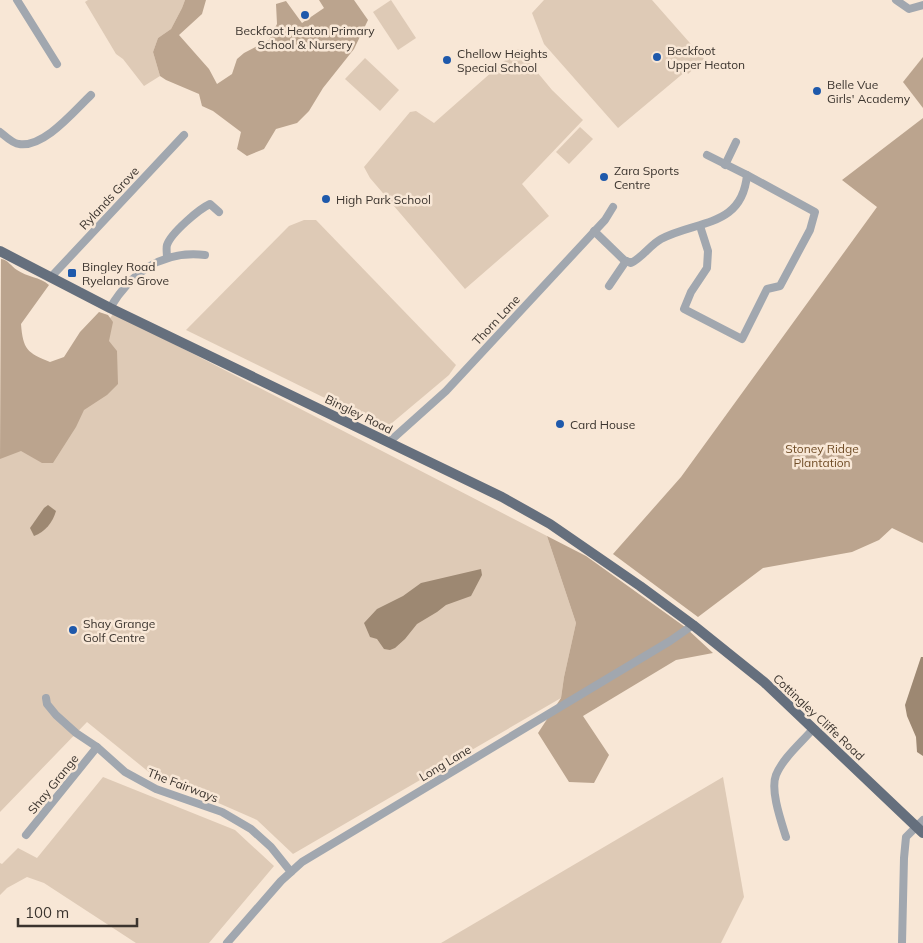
<svg xmlns="http://www.w3.org/2000/svg" width="923" height="943" font-family="Mulish,sans-serif">
	<rect width="100%" height="100%" fill="#f8e7d6"/>
	<g fill="#decab6">
		<path d="M88,0H185L182,8L171,29L158,38L153,52L160,76L144,86L123,59L116,54L85,2Z"/>
		<path d="M391,0L416,38L398,50L373,12Z"/>
		<path d="M544,0H652L704,59L688,74L686,71L618,128L544,44L532,13Z"/>
		<path d="M518,49L552,90L583,120L522,184L549,216L465,289L370,178L364,167L410,112L416,111L434,123Z"/>
		<path d="M365,58L399,90L380,111L345,79Z"/>
		<path d="M580,127L593,139L569,164L556,152Z"/>
		<path d="M304,220H316L456,365L449,375L386,428L186,330L289,226Z"/>
		<path d="M114,313L547,536L576,623L564,677L561,698L293,854L257,820L150,773L87,722L0,812V454L5,452Z"/>
		<path d="M103,777L235,830L274,866L209,943H136L44,883L27,877L7,888L0,895V863L2,864L18,848L37,858Z"/>
		<path d="M723,777L744,897L721,943H441Z"/>
	</g>
	<g fill="#bba48e">
		<path d="M185,0H206L202,14L179,35L209,69L217,84L232,74L237,59L244,53L269,40L277,24L276,4L286,1L302,23L324,8L319,0H354L368,20L354,49L323,88L309,111L297,123L276,129L264,149L247,156L237,149L241,132L213,111L202,106L199,94L166,80L160,76L153,52L158,38L171,29L182,8Z"/>
		<path d="M923,57V108L903,82Z"/>
		<path d="M923,118V543L892,528L879,540L852,552L763,568L698,617L613,554L681,477L877,207L842,180Z"/>
		<path d="M1,259C8,260 11,266 17,270C27,277 40,277 49,285L21,324C23,349 27,353 50,362L64,357L80,332L99,312L108,315L113,322L109,341L117,351L118,384L107,395L84,410L76,427L53,463H42L21,451L0,459Z"/>
		<path d="M547,536L586,556L685,627L713,653L676,660L583,716L609,755L594,783L569,782L538,733L561,698L564,677L576,623Z"/>
	</g>
	<g fill="#9d8872">
		<path d="M48,505L56,511C53,522 45,532 34,536L30,528L44,508Z"/>
		<path d="M481,569L482,575L471,596L446,605L437,612L417,624L405,639L395,648L390,650L384,649L377,639L370,637L364,623L377,609L403,596L421,583Z"/>
		<path d="M921,657H923V756L917,752L916,737L907,716L905,705Z"/>
	</g>
	<g fill="none" stroke-linecap="round" stroke-linejoin="round">
		<g stroke="#a1a7af" stroke-width="8">
			<path d="M17,0L57,64"/>
			<path d="M896,0L909,9L923,5"/>
			<path d="M0,132C5,136 13,144 19,144C44,148 74,111 91,95"/>
			<path d="M725,165L736,142"/>
			<path d="M700,226L708,251L707,268L691,292L684,309L742,339L767,289L780,286L810,230L815,212L747,175"/>
			<path d="M594,231L624,260L631,263C643,257 650,245 661,239C696,220 742,228 747,175L707,155"/>
			<path d="M167,257C167,254 166,248 167,245C171,233 199,209 210,204L219,212"/>
			<path d="M51,277L184,135"/>
			<path d="M609,286L626,261"/>
			<path d="M110,308C131,273 162,250 205,255"/>
			<path d="M389,442L446,391L605,220L613,207"/>
			<path d="M46,698L47,704L56,715L76,733L97,747L125,772L156,789L222,812L251,829L271,847L291,872"/>
			<path d="M26,835L97,747"/>
			<path d="M786,837C781,821 770,790 776,775C783,758 801,743 813,729"/>
			<path d="M227,943L281,881L302,862L670,641L693,625"/>
			<path d="M902,943L904,858L906,837L923,820"/>
		</g>
		<path stroke="#656f7d" stroke-width="10" d="M0,251L110,308L502,497L550,524L640,586L693,625L764,682L923,833"/>
	</g>
	<g fill="#1f59ab" stroke="#f8e7d6" stroke-width="2">
		<circle cx="305" cy="15" r="5"/>
		<circle cx="657" cy="57" r="5"/>
		<circle cx="447" cy="60" r="5"/>
		<circle cx="817" cy="91" r="5"/>
		<circle cx="604" cy="177" r="5"/>
		<circle cx="326" cy="199" r="5"/>
		<rect x="67" y="268" width="10" height="10" rx="2.5"/>
		<circle cx="560" cy="424" r="5"/>
		<circle cx="73" cy="630" r="5"/>
	</g>
	<g text-anchor="middle" dominant-baseline="central" stroke-width="5" stroke-linejoin="round" paint-order="stroke">
		<g font-size="12" fill="#3b342e" stroke="#f8e7d6" text-anchor="start">
			<text x="305" y="30" text-anchor="middle">Beckfoot Heaton Primary<tspan x="305" dy="14">School &amp; Nursery</tspan></text>
			<text x="667" y="50">Beckfoot<tspan x="667" dy="14">Upper Heaton</tspan></text>
			<text x="457" y="53">Chellow Heights<tspan x="457" dy="14">Special School</tspan></text>
			<text x="827" y="84">Belle Vue<tspan x="827" dy="14">Girls' Academy</tspan></text>
			<text x="614" y="170">Zara Sports<tspan x="614" dy="14">Centre</tspan></text>
			<text x="336" y="199">High Park School</text>
			<text x="82" y="266">Bingley Road<tspan x="82" dy="14">Ryelands Grove</tspan></text>
			<text x="570" y="424">Card House</text>
			<text x="83" y="623">Shay Grange<tspan x="83" dy="14">Golf Centre</tspan></text>
		</g>
		<g font-size="12" fill="#3b342e" stroke="#f8e7d6">
			<text transform="translate(109 198) rotate(-47)">Rylands Grove</text>
			<text transform="translate(496 320) rotate(-47)">Thorn Lane</text>
			<text transform="translate(359 414) rotate(26)">Bingley Road</text>
			<text transform="translate(819 717) rotate(43)">Cottingley Cliffe Road</text>
			<text transform="translate(445 763) rotate(-31)">Long Lane</text>
			<text transform="translate(53 784) rotate(-51)">Shay Grange</text>
			<text transform="translate(183 785) rotate(21)">The Fairways</text>
		</g>
		<g font-size="12" fill="#704d27" stroke="#f8e7d6">
			<text x="822" y="448">Stoney Ridge<tspan x="822" dy="14">Plantation</tspan></text>
		</g>
	</g>
	<path d="M18 918v8h119v-8" fill="none" stroke="#3b342e" stroke-width="2.5"/>
	<text x="25" y="918" font-size="15" fill="#3b342e" stroke="#f8e7d6" stroke-width="4" paint-order="stroke">100 m</text>
</svg>
